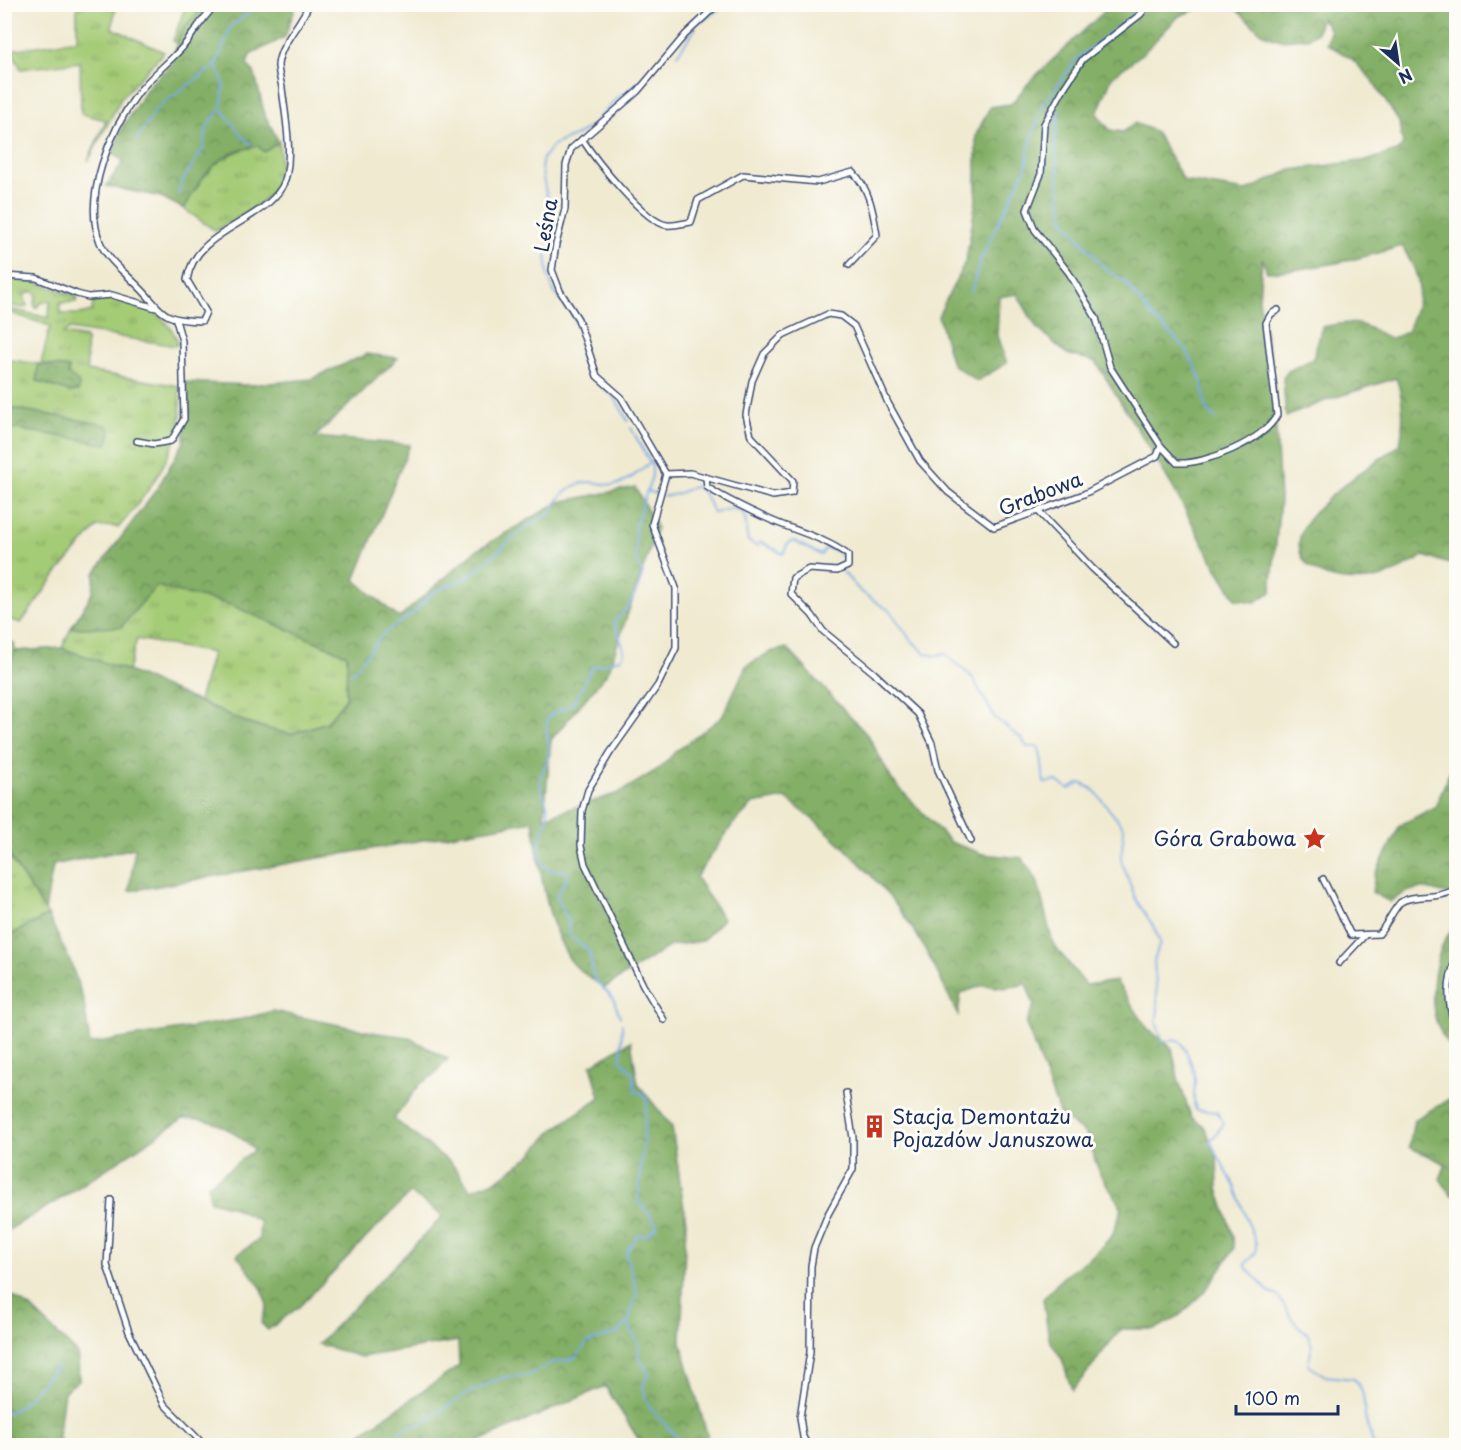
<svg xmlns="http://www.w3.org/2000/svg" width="1461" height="1450" font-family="'Playpen Sans',sans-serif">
	<defs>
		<pattern id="grass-tufts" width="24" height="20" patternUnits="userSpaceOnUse" patternTransform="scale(1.5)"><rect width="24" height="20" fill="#a4cb75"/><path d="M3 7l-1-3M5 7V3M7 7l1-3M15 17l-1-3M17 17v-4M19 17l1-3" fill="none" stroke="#85a563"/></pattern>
		<pattern id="forest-crowns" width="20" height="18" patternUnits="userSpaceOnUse" patternTransform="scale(1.5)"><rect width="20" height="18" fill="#83af66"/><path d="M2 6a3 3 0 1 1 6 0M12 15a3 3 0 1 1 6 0" fill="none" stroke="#6a8f57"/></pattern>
	</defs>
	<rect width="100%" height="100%" fill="#fdfcf7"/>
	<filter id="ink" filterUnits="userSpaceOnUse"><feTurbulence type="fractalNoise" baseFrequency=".0167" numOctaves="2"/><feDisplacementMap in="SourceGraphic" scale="12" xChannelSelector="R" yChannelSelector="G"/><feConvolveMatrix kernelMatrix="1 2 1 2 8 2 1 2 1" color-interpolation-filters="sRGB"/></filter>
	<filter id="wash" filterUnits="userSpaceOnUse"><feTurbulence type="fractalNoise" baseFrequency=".008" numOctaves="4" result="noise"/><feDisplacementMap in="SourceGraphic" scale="24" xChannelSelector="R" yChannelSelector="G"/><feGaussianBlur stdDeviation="1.35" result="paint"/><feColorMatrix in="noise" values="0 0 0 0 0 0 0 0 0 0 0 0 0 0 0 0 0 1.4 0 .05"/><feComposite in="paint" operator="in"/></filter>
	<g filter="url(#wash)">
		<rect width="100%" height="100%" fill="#f0ead1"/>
		<g fill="url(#grass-tufts)" stroke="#607d6a" stroke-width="1.5">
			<path d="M116,5L112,28L164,52L122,97L88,161L106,120L81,114L80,62L21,69L11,50L77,40V5Z"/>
			<path d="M186,5H205L180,32L177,44L173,41Z"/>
			<path d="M279,142C280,156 282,172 277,185C271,200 230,222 216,231L184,209C202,175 218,152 258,146L264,152Z"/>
			<path d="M5,280L32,281L77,296L76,302L60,303L61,314H80L92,311L93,301C127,292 166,310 178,342L176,346L70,329L62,334L86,338L87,371L179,386C180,403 183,421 176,437C164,471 141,502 118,528L113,526L97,527L57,573L21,623L5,618V427L107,444L111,433L40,413L5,407V359L38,364L37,381L69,392L78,391L68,374L69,368L41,364L50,326L5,311V308L49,318L50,301L41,303L36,308L34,305L37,295L32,291L24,295L27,306L23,308L5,304Z"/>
			<path d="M156,586L231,605L347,655L346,698L327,722L291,734L252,725L199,701L212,653L137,639L128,671L62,648L71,628L121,627Z"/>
			<path d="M5,640L14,643L15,651L5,675Z"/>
			<path d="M4,849L48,915L5,938H4Z"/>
		</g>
		<g fill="url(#forest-crowns)" stroke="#4f6f62" stroke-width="1.5">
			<path d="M205,5H296L285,37L250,55L247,65L254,72L265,115L279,142L264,152L258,146C218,152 202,175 184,209L161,197L106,186L124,161L112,154L122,128L149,85L171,65L180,32Z"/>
			<path d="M1111,5H1207L1179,16L1143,53L1112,77L1097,114L1110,130L1123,132L1135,123L1155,131L1184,181L1246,191L1291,170L1369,160L1397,151L1403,145L1399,122L1373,81L1352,59L1327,44L1330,30L1322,18L1317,32L1308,38L1281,40L1263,34L1237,10L1240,5H1456V438L1452,448L1453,464L1456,465V566L1424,556C1411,563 1397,572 1383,577C1354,586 1292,580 1300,537C1305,508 1376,461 1400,445C1404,424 1404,398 1396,378L1327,400L1286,417L1283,378L1288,371L1313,359L1322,327C1356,319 1361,323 1390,339L1407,332C1423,293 1424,282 1402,246C1358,260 1313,269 1267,272L1262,258L1259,300L1273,374L1280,501L1271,592L1255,602L1236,599L1213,562L1171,484L1096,362L1067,354L1037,328L1017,294L999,297L997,336L1007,363L977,381L952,364L938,316L966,260L976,200V135L990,107L1011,104L1032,79Z"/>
			<path d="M367,354L398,358L315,437L410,445L355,580L399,618L475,551L559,502L635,487L657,528L608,672L551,740L544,817L619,793L660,768L675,752L722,717L746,666L770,652L787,648L869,737L892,780L950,842L983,854L1022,858L1037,880L1053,944L1086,985L1116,981L1148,1029L1172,1048L1178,1078L1191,1117L1204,1126L1217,1156L1218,1188L1233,1236L1234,1249L1204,1293L1179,1316L1156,1329H1122C1103,1348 1091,1371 1072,1390L1062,1359L1049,1339L1043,1299L1063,1277L1091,1257L1112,1236L1122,1208L1100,1174L1086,1134L1060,1115L1026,1024L1034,1005L1026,984L1005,988L984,985L961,993L958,1015C947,993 937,971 925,949C894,893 837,835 785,798L753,804L733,824L696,877L723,919L702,941L670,946L604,988C594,980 578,971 571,961C546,924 539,864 533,821L129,891L135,848L53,865L45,911L5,849V675L15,651L62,648L128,671L252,725L291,734L327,722L346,698L347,655L231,605L156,586L121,627L71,628L93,592L95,573L158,487L184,442L185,382L249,385L311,379Z"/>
			<path d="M38,364L69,368L68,374L79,383L78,391L69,392L37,381Z"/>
			<path d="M5,407L107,425L111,433L107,444L5,427Z"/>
			<path d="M1456,766V897C1426,888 1417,882 1390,902L1372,892L1375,875L1400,825L1435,807L1451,769Z"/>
			<path d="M48,915L71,963L84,1002L90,1044L242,1019L273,1011L377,1033L408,1037L448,1059L434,1075L420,1084L394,1119L452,1164L471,1190L497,1180L530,1156L553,1130L600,1097L591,1065L631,1041L638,1084L672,1127L686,1222L681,1342L710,1445H642L605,1386L471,1445H344L459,1366L458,1341L361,1357L318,1344L443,1216L410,1193L300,1306L268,1330L261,1323L267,1305L262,1289L237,1255L259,1239L260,1221L230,1206L210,1201L208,1185L254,1150C234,1130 210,1116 182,1119L65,1196L5,1232V938Z"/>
			<path d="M1456,927V1059C1448,1045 1437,1029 1434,1012C1430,989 1436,941 1456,927Z"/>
			<path d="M1456,1095V1197L1451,1195L1440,1179L1446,1164L1409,1147L1414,1120Z"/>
			<path d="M5,1291L31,1308L78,1354L79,1380L64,1392L58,1437L64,1445H5Z"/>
		</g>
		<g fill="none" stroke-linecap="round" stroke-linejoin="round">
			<g stroke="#79aae4" stroke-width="2">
				<path d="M704,20L727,4"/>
				<path d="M677,55L696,28"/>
				<path d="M221,108L242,136L252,145"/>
				<path d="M1059,110L1055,147L1063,218L1105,269L1123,280L1152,316L1186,349L1201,380L1206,409L1216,419"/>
				<path d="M137,140L158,107L216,65"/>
				<path d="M178,194L182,182L203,149L207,127L221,108L224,84L216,65L231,26L261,4"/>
				<path d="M548,242L549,207L541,168L543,158L553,145L579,134L597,121L615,100L647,76L665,52"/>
				<path d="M546,252L548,276L554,292L571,312L580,334L581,360L589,375L615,398L628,421"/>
				<path d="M971,292L981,259L1026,167L1031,139L1044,104L1078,57L1142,8"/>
				<path d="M647,491L656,494"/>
				<path d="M664,496C693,496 695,467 713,513C720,513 725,508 732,509C751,510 744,530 748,541L757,546L761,542L783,554L788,543L794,541L821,555L825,549C834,548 840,552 845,560L843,565"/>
				<path d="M843,572L861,592L890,611L911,640L925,653L936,656L944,653L972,677L995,718L1022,739L1027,747H1038C1043,754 1042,773 1044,783L1056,781L1069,789L1080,783L1093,789L1124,828L1121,860L1136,900L1154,927L1160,943L1154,961L1158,1011L1156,1022L1163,1042L1173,1040L1181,1042C1188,1054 1193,1064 1195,1078C1196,1090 1191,1098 1196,1110L1217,1112L1224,1124L1210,1141L1234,1185L1256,1243V1252L1245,1264L1247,1269L1270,1293L1278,1296L1296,1324L1307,1333L1312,1346L1308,1365L1325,1376L1354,1379C1366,1392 1363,1400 1365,1416C1367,1426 1371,1436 1374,1446"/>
				<path d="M351,674L383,634L416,611L431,593L468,577L528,525L549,515C557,498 570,483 590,482C598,482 606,486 614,485C628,482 639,472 649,463"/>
				<path d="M620,1017L613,998L594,979L589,951L569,935V922L557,897L568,875L562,870L550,871C527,853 548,829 548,811C548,800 539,792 540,780C542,769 549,761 549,749C550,740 544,732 547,722C550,710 564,711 572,704C580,696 586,677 592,667L620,659L624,654C624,641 615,633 615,620C630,607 637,593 643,573L636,559L635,526L652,476V466L631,428"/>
				<path d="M628,1324L638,1343L639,1359L649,1373L643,1386C647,1419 679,1430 681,1446"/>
				<path d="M4,1414L19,1407L57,1367"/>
				<path d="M384,1446L405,1428L424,1423L464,1395L504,1377L530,1375L551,1363L569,1360L576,1357L588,1342L618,1333L628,1323L637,1292L626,1253L637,1236L647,1235L657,1226L646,1209L638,1202L647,1098L642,1093L635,1092L633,1073L621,1060L622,1024"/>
			</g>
		</g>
	</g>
	<g filter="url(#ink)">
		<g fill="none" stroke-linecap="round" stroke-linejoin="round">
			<defs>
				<g id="minor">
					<path d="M217,4C202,17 193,36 180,50C166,65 150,77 138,93C111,130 82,196 100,242C107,259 122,270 135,283C164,310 156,320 202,321L206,312L187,280C195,230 260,224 282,187C295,164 285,114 282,88C281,81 278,72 278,65C280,43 301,25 309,4"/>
					<path d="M718,4L685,35L638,91L571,149L566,165L565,209L556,244L552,270L560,291L578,319L597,376L621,397L666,474L690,473L773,496L792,493L793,481L751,436L746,415L752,381L764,354L783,335L828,314L841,316L854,326L888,403L920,461L948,492L994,527L1084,494L1157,456L1161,446L1110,367L1096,318L1069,273L1035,230L1027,210L1041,174L1044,124L1064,88L1083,59L1141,14L1148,4"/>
					<path d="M582,139C595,159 645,223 667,225C674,226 684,223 691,222L698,200L743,175L818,182L853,172C870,190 873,211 877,235L849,265"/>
					<path d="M4,276L36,278L77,294L88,297L112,295L156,308"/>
					<path d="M137,441L154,444L171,441L184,419L182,341L176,320"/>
					<path d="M1161,446L1177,463C1205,465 1265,440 1277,415L1266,323L1271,314L1278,310"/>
					<path d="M706,478L707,487C725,499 745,508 764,517C793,531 822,536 848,555V566L837,571L809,569L793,578L791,594L812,615L823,631L874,673L918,714L932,743L938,770L971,841"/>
					<path d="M1038,511L1092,568L1173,643"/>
					<path d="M1323,879L1351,935L1379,934C1386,926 1396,905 1401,902C1414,893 1436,901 1456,889"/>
					<path d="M1456,959C1446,983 1447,1004 1456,1028"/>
					<path d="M1339,963L1365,935"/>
					<path d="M664,1020L643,985L585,864L581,846L582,811L588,790L610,753L658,685L676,648V588L652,524L666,474"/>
					<path d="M111,1200L107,1265L129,1332L164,1404L205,1446"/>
					<path d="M808,1446L803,1437L800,1417L810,1352L811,1266L814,1248L828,1214L853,1169V1138L846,1093"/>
				</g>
			</defs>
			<use href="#minor" stroke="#3b4b6f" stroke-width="8"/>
			<use href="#minor" stroke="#fff" stroke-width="5"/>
		</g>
	</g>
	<defs>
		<symbol id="sight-bare" viewBox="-9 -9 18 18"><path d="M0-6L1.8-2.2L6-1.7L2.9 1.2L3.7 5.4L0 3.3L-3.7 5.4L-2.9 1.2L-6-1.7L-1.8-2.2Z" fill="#c8321e" stroke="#fdfcf7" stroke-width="2.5" paint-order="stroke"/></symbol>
		<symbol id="building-bare" viewBox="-9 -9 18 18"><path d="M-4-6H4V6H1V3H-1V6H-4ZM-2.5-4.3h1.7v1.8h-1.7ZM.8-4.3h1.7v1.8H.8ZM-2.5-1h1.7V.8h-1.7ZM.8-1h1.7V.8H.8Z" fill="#c8321e" stroke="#fdfcf7" stroke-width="2.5" paint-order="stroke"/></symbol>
	</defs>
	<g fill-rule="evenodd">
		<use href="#sight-bare" x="1298" y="822" width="33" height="33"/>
		<use href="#building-bare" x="858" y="1110" width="33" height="33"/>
	</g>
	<g text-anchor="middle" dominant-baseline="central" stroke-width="6" stroke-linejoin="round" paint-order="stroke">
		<g font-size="20" fill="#1b2f5e" stroke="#fdfcf7">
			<text transform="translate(545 225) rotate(-80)">Leśna</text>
			<text transform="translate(1040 493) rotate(-21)">Grabowa</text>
		</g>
		<g font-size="20" fill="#1b2f5e" stroke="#fdfcf7" text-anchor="end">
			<text x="1296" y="838">Góra Grabowa</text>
			<text x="892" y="1116" text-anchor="start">Stacja Demontażu<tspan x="892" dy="23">Pojazdów Januszowa</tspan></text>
		</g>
	</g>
	<rect width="1461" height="1450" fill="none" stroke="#fdfcf7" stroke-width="24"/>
	<g transform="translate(1398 63) rotate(151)" stroke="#fdfcf7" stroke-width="4.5" paint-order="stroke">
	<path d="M0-4.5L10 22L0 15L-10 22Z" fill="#1b2f5e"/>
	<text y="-9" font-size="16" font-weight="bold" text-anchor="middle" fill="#1b2f5e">N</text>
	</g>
	<path d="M1236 1405v9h102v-9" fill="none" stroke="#1b2f5e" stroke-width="3"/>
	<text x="1245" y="1405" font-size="18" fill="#1b2f5e" stroke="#fdfcf7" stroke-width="4.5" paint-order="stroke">100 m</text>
</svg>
